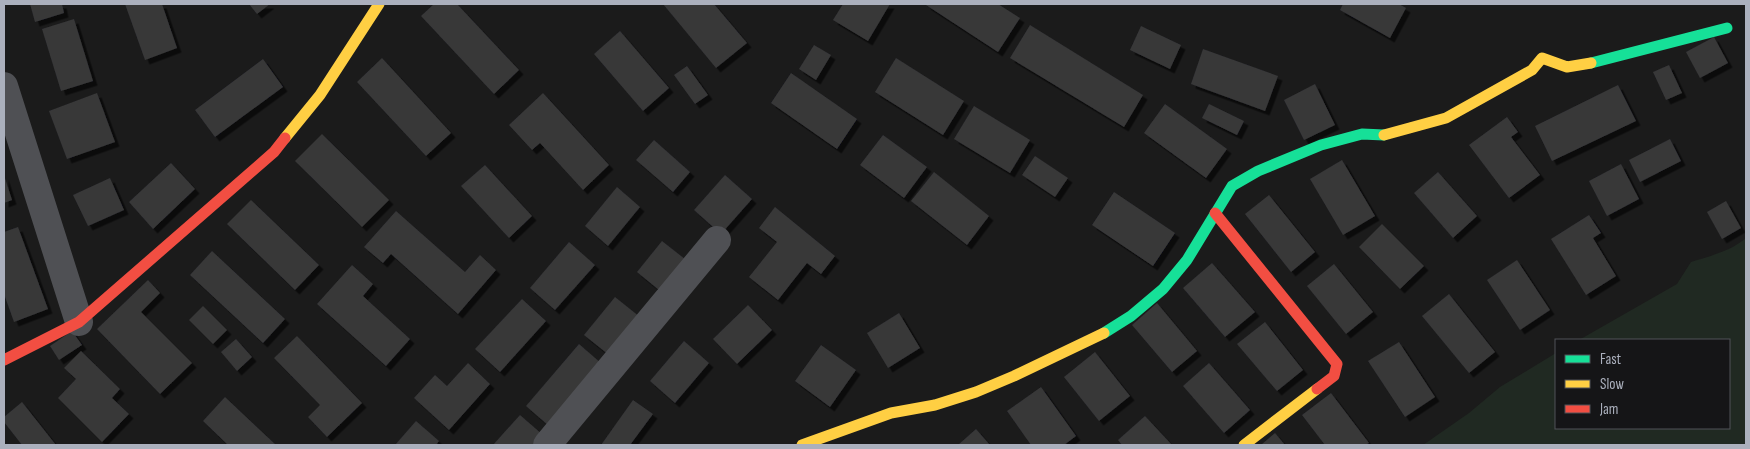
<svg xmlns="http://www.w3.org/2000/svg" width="1750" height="449" font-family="'Sofia Sans Condensed',sans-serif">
	<defs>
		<filter id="shadow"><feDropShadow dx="4.5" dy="4.5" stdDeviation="0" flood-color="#0009"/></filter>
	</defs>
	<rect width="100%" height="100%" fill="#1b1b1b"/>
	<path fill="#202922" d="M1746,238V445H1423L1469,413L1500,387L1556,353V428H1729V340H1579L1677,284L1691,262C1710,256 1731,251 1746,238Z"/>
	<g fill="#373739" filter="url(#shadow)">
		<path d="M30,4H62L64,13L35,22Z"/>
		<path d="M125,4H162L177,48L145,60Z"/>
		<path d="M249,4H270L257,14Z"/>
		<path d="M434,4H457L519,70L494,94L421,16Z"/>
		<path d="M663,4H714L747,43L716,68Z"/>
		<path d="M843,4H890L868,41L833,20Z"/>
		<path d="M927,4H998L1020,18L998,52L926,5Z"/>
		<path d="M1343,4H1399L1406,8L1390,38L1340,10Z"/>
		<path d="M74,19L93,81L61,91L42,29Z"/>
		<path d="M1030,25L1143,95L1124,127L1010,58Z"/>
		<path d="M1141,26L1181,45L1170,69L1130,50Z"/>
		<path d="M620,31L669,88L643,111L594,54Z"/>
		<path d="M1714,37L1728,63L1700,78L1686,52Z"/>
		<path d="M814,45L831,55L816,80L799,69Z"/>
		<path d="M1203,49L1278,76L1265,111L1191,84Z"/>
		<path d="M382,58L451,133L426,156L357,82Z"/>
		<path d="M896,58L964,101L943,135L875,92Z"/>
		<path d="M263,59L283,87L215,137L195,110Z"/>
		<path d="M1669,65L1682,93L1666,100L1653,72Z"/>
		<path d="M687,66L708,95L695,104L674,75Z"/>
		<path d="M791,73L857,119L837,149L771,103Z"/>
		<path d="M1315,84L1335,125L1304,140L1284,100Z"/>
		<path d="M1618,85L1636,121L1552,161L1535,126Z"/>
		<path d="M97,93L115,142L67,159L49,111Z"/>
		<path d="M543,93L609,165L583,190L540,143L532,150L509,125Z"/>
		<path d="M1165,104L1227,149L1206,178L1144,133Z"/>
		<path d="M1209,104L1244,121L1237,135L1202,118Z"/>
		<path d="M974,106L1030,140L1010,173L954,139Z"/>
		<path d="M1507,117L1518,132L1511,137L1540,175L1509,198L1469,145Z"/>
		<path d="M322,134L389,200L362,227L295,161Z"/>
		<path d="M883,135L927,167L904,198L860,165Z"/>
		<path d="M1670,139L1681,161L1640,182L1629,160Z"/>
		<path d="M654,140L690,172L673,192L636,160Z"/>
		<path d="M1035,156L1068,178L1055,197L1022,175Z"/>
		<path d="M1342,160L1375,216L1343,235L1310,179Z"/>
		<path d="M171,163L195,189L153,229L129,202Z"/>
		<path d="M1621,164L1639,199L1607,216L1589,181Z"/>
		<path d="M485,165L532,216L509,238L461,186Z"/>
		<path d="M934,172L989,216L967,245L911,201Z"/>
		<path d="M1438,172L1477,216L1453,238L1414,193Z"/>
		<path d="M4,175L12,200L4,203Z"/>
		<path d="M725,175L752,199L721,234L694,210Z"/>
		<path d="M110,178L124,210L88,226L73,195Z"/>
		<path d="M617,187L640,207L608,246L585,226Z"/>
		<path d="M1114,192L1175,233L1153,266L1092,225Z"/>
		<path d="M1269,195L1315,252L1291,272L1245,214Z"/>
		<path d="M251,200L319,265L295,290L227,224Z"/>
		<path d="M1726,201L1741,228L1722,239L1707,212Z"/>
		<path d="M775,207L835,256L821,274L807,263L778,300L749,277L777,242L759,228Z"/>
		<path d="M396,211L465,272L480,255L496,270L458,314L391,254L383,263L364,247Z"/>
		<path d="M1589,215L1601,233L1593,238L1616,276L1586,295L1551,239Z"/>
		<path d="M1382,224L1424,266L1400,289L1359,247Z"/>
		<path d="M18,227L48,309L14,322L4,294V232Z"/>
		<path d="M662,241L690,263L665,295L637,272Z"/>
		<path d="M569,242L595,265L555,310L530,288Z"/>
		<path d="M212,251L285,319L263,343L190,275Z"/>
		<path d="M1517,260L1550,310L1520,330L1487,280Z"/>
		<path d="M1212,263L1255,312L1225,337L1183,288Z"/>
		<path d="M1334,264L1373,312L1346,334L1307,286Z"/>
		<path d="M352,265L373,284L363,296L410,339L386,366L317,304Z"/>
		<path d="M148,280L160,293L141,312L192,363L160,394L97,329Z"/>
		<path d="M1449,294L1495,352L1469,373L1422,316Z"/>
		<path d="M615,297L640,317L609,355L584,335Z"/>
		<path d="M522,299L546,321L500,372L475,349Z"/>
		<path d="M1157,303L1197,351L1172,372L1132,325Z"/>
		<path d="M748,305L772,330L737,364L713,339Z"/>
		<path d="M203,306L227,330L213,344L189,320Z"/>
		<path d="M899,313L920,348L888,368L867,333Z"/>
		<path d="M1265,322L1303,370L1277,391L1237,344Z"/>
		<path d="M72,331L82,345L59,360L50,346Z"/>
		<path d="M297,336L362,403L327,437L308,417L320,405L274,358Z"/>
		<path d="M236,339L252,357L237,371L221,352Z"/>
		<path d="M684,341L709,363L675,403L650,381Z"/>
		<path d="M1399,342L1435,397L1405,417L1368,361Z"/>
		<path d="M579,344L602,364L549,426L526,406Z"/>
		<path d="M821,345L856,370L830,407L795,381Z"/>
		<path d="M81,351L120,389L112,398L129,414L102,442L58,398L76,379L64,368Z"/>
		<path d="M1095,352L1130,396L1099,421L1064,377Z"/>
		<path d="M468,363L490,384L449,430L414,398L435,375L447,386Z"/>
		<path d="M1209,363L1250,410L1224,433L1183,386Z"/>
		<path d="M1041,387L1076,436L1064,445H1031L1007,411Z"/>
		<path d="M1331,393L1369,443L1365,445H1325L1302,415Z"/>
		<path d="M225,397L276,445H228L203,421Z"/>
		<path d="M633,400L653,414L630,445H601Z"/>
		<path d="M22,402L56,445H22L4,422V417Z"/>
		<path d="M520,415L543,435L533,445H493Z"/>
		<path d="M1145,416L1172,445H1122L1118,440Z"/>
		<path d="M416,421L439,441L436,445H395Z"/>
		<path d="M976,429L990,445H958Z"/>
		<path d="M1275,433L1285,445H1261Z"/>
	</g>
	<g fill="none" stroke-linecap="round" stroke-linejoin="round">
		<g stroke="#4f5054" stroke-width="28">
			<path d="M4,86L79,322"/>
			<path d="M547,445L717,240"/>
		</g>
		<g stroke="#16e098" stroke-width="11">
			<path d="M1591,63L1727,28"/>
			<path d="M1104,333L1131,316L1163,289L1187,260L1232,186L1258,171L1321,145L1362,134L1384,135"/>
		</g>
		<g stroke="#ffcf43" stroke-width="11">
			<path d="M1384,135L1446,118L1532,70L1542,58L1567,67L1591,63"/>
			<path d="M285,138L320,95L379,4"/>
			<path d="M802,445L891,413L935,405L976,392L1014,376L1104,333"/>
			<path d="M1244,445L1317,389"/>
		</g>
		<g stroke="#f24e42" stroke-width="11">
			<path d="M1215,213L1337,364L1334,376L1317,389"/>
			<path d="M4,360L79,322L274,152L285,138"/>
		</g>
	</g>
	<rect width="1750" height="449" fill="none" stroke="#abb0bd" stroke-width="10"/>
	<rect x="1555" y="339" width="175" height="90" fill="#151517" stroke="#515359"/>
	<rect x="1565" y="355" width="25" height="8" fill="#16e098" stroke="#515359"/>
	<text x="1600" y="364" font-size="15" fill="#abb0bd">Fast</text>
	<rect x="1565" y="380" width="25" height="8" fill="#ffcf43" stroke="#515359"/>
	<text x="1600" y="389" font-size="15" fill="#abb0bd">Slow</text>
	<rect x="1565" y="405" width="25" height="8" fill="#f24e42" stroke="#515359"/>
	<text x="1600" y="414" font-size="15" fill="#abb0bd">Jam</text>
</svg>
